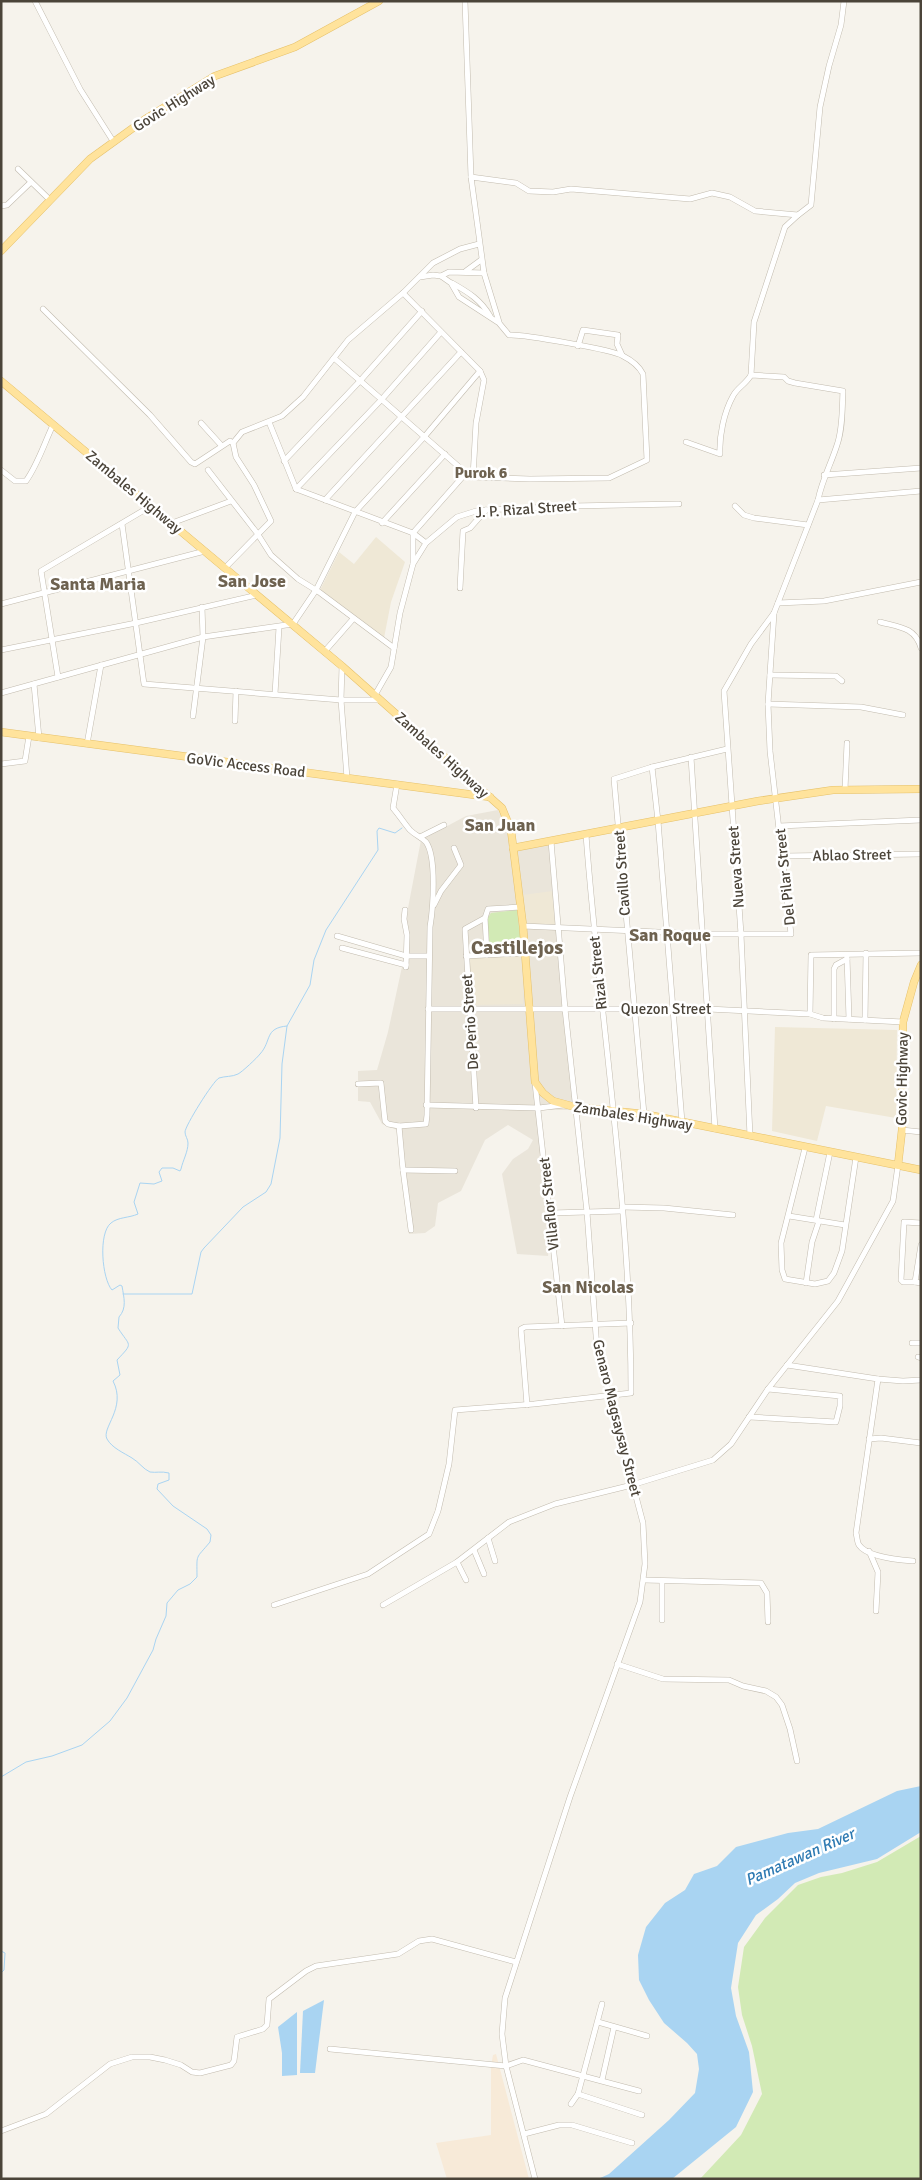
<svg xmlns="http://www.w3.org/2000/svg" width="922" height="2180" font-family="Signika,sans-serif">
	<rect width="100%" height="100%" fill="#f6f3ec"/>
	<path fill="#eae5da" d="M498,810L507,826L510,847L551,840L576,1110H538L550,1237L548,1256L517,1254L502,1174L513,1159L528,1149L533,1140L508,1125L485,1140L461,1191L438,1203L435,1226L425,1233L409,1234L397,1130L382,1124L370,1102L358,1101V1071L377,1070L388,1032L403,962L408,908L421,840L466,816Z"/>
	<path fill="#f7ead8" d="M496,2054L529,2179H447L436,2143L491,2135V2066L493,2055Z"/>
	<g fill="#efe8d6">
		<path d="M376,537L405,562L391,602L384,638L320,590L339,552L354,564Z"/>
		<path d="M553,891L555,924H525L522,895Z"/>
		<path d="M523,955V1004L470,1005L468,958Z"/>
		<path d="M775,1027L897,1030L896,1118L826,1106L817,1141L772,1131Z"/>
	</g>
	<g fill="#d2eab5">
		<path d="M517,910L522,952L490,954L487,919L491,913Z"/>
		<path d="M921,1836V2179H700L741,2135L762,2094L752,2046L742,2015L738,1987L744,1947L765,1918L798,1885L821,1877L842,1873L877,1862Z"/>
	</g>
	<g fill="#a9d4f2">
		<path d="M921,1786V1832L877,1859L819,1873L795,1883L778,1899L756,1915L738,1943L731,1988L736,2016L749,2052L753,2092L736,2127L672,2179H598L609,2174L669,2120L695,2093L699,2069L697,2054L687,2043L664,2023L649,2000L639,1980L638,1955L646,1927L665,1903L685,1890L694,1874L717,1866L736,1847L788,1833L818,1829L897,1791Z"/>
		<path d="M324,2000L315,2073H300L303,2011Z"/>
		<path d="M297,2012V2075L282,2076V2053L278,2027Z"/>
	</g>
	<g fill="none" stroke-linecap="round" stroke-linejoin="round">
		<g stroke="#a9d4f2" stroke-width="1">
			<path d="M123,1294H192L201,1252L204,1248L243,1207L266,1192L271,1184L280,1138L282,1064L287,1026L310,985L314,960L326,930L378,850L377,831L379,828L395,833L402,828"/>
			<path d="M1,1777L26,1762L52,1756L82,1745L110,1721L127,1698L153,1650L156,1639L166,1616L167,1603L178,1590L190,1584L197,1577C197,1553 195,1560 210,1542L211,1535L207,1529L173,1506L157,1489L158,1484L169,1480V1473C161,1471 156,1473 150,1472C143,1469 139,1462 132,1458C124,1453 112,1448 107,1439C101,1428 127,1408 113,1381L120,1375L117,1360C134,1342 130,1347 118,1328L119,1317C127,1308 124,1298 122,1286L120,1285L112,1290C102,1279 98,1233 111,1223C118,1217 129,1218 138,1214L134,1202L140,1183L154,1184L162,1181L159,1172L162,1168H173L180,1171L181,1169C183,1160 188,1152 188,1143C188,1139 185,1136 185,1132C185,1126 213,1081 219,1078C225,1076 232,1077 238,1074C242,1072 257,1058 260,1054C272,1041 264,1028 287,1026"/>
			<path d="M1,1951L5,1953L4,1970L1,1973"/>
		</g>
		<defs>
			<g id="minor">
				<path d="M35,1L80,89L113,141"/>
				<path d="M465,1L471,177L484,273L499,322"/>
				<path d="M18,169L50,200"/>
				<path d="M471,177L516,183L529,191L553,192L571,189L690,199L712,193L730,197L755,211L798,215L811,205L820,107L829,66L841,25L844,1"/>
				<path d="M1,206L7,205L31,182"/>
				<path d="M466,271L481,260"/>
				<path d="M441,276L449,272L484,273"/>
				<path d="M452,283C468,292 481,300 490,316"/>
				<path d="M403,293L480,371L484,380L476,423L473,477"/>
				<path d="M43,309L150,415L191,462L195,464L230,441L233,443"/>
				<path d="M578,346L583,330L618,335L617,344L622,355"/>
				<path d="M334,358L466,473L473,477L530,479L609,478L647,460L643,374C639,366 631,360 623,356C614,350 522,334 509,335L499,323L459,297L451,283L441,276L433,275L420,277"/>
				<path d="M751,375L754,322L785,227L798,215"/>
				<path d="M269,422L296,489L413,533L466,473"/>
				<path d="M201,423L221,445"/>
				<path d="M686,442L720,454C719,436 724,412 733,396C737,388 746,384 751,375L784,377L788,381L795,383L843,391C842,408 843,428 837,445C831,464 822,480 818,500"/>
				<path d="M284,461L360,381L422,311"/>
				<path d="M1,470L15,481H26C38,464 44,444 53,425"/>
				<path d="M208,470L257,533L271,555L298,579L319,592L394,648"/>
				<path d="M824,475L921,468"/>
				<path d="M296,489L382,399L441,332"/>
				<path d="M325,500L461,352"/>
				<path d="M735,506L744,515L754,518L808,525"/>
				<path d="M172,523L231,501"/>
				<path d="M382,523L445,454"/>
				<path d="M122,524L144,684L341,700H381"/>
				<path d="M413,533L426,543"/>
				<path d="M413,563V533"/>
				<path d="M225,568L271,521L254,485L236,457L233,443L242,432L282,416L303,397L348,340L403,293L433,263L460,249L479,244"/>
				<path d="M460,588L463,531L470,528L486,510"/>
				<path d="M778,603L824,601L921,582"/>
				<path d="M1,604L205,551"/>
				<path d="M880,622C899,627 915,627 921,648"/>
				<path d="M1,650L136,623L257,595"/>
				<path d="M325,651L353,619"/>
				<path d="M342,666L341,700L347,778"/>
				<path d="M770,675L836,676L842,681"/>
				<path d="M58,677L41,571L151,506"/>
				<path d="M34,684L39,738"/>
				<path d="M1,693L203,637L293,624L316,590L355,512L425,436L480,371"/>
				<path d="M275,694L279,627"/>
				<path d="M375,695L391,667L400,613L413,564L426,543L457,517L476,511L486,510L571,506L679,504"/>
				<path d="M768,704L861,707L903,715"/>
				<path d="M193,716L203,637L202,607"/>
				<path d="M235,721L236,691"/>
				<path d="M87,744L101,665"/>
				<path d="M691,757L715,1129"/>
				<path d="M1,764L25,761L29,736"/>
				<path d="M652,767L658,821L682,1122"/>
				<path d="M397,784L393,808C399,815 404,823 410,830C415,835 421,837 426,842C437,857 433,909 430,927L427,1115L426,1124L399,1126"/>
				<path d="M845,790L847,743"/>
				<path d="M779,826L921,820"/>
				<path d="M420,837L444,825"/>
				<path d="M784,856L921,854"/>
				<path d="M434,905L441,891L461,865L454,848"/>
				<path d="M405,910L404,919L407,935L406,967"/>
				<path d="M523,926L703,934H791L770,751L768,704L774,613L818,500L921,491"/>
				<path d="M337,936L406,956H429"/>
				<path d="M342,948L406,965"/>
				<path d="M487,955L485,918L488,909L521,907"/>
				<path d="M466,956L526,953"/>
				<path d="M847,957L849,1019"/>
				<path d="M428,1009H708L810,1014L823,1018L903,1022"/>
				<path d="M810,1014L811,955L921,953"/>
				<path d="M834,1019V969L836,965L847,959"/>
				<path d="M865,1020L866,953"/>
				<path d="M535,1083L562,1326"/>
				<path d="M358,1084L381,1083L385,1121L388,1124L399,1126L403,1170L411,1230"/>
				<path d="M426,1105L539,1108L563,1105"/>
				<path d="M476,1108L465,929L485,918"/>
				<path d="M644,1114L614,779L652,767L727,749"/>
				<path d="M902,1130L921,1132"/>
				<path d="M750,1136L741,934L724,691L751,644L774,613"/>
				<path d="M805,1148L781,1243L782,1270L785,1279L815,1284L828,1281L834,1273L842,1251L856,1157"/>
				<path d="M403,1170L455,1171"/>
				<path d="M622,1207L664,1208L733,1215"/>
				<path d="M551,1213L622,1211"/>
				<path d="M789,1216L845,1225"/>
				<path d="M816,1220L830,1152"/>
				<path d="M921,1245L915,1282L921,1283"/>
				<path d="M915,1282H903L901,1280L904,1222L921,1223"/>
				<path d="M806,1283L812,1242L819,1221"/>
				<path d="M912,1343H921"/>
				<path d="M918,1357L921,1358"/>
				<path d="M787,1365L878,1379L856,1533C857,1536 857,1542 859,1545C867,1557 900,1560 913,1561"/>
				<path d="M878,1379L903,1381L921,1380"/>
				<path d="M527,1405L521,1329L525,1327L631,1323"/>
				<path d="M749,1417L836,1422L840,1406V1396L768,1389"/>
				<path d="M869,1439L881,1438L921,1443"/>
				<path d="M488,1538L495,1561"/>
				<path d="M474,1550L484,1574"/>
				<path d="M869,1551L878,1572L876,1611"/>
				<path d="M457,1562L466,1580"/>
				<path d="M644,1580L761,1583L767,1593L768,1622"/>
				<path d="M274,1605L368,1574L429,1534L438,1511L449,1464L455,1410L534,1404L631,1393C631,1207 600,1021 586,835"/>
				<path d="M383,1605L457,1562L509,1522L555,1504L632,1485L713,1460L731,1444L768,1389L838,1301L893,1201L898,1165"/>
				<path d="M662,1620V1581"/>
				<path d="M617,1664L663,1679L729,1680L743,1686L766,1691L776,1697L782,1705L790,1729L797,1761"/>
				<path d="M598,2022L647,2036"/>
				<path d="M330,2049L506,2066L523,2060L639,2091"/>
				<path d="M602,2080L614,2027"/>
				<path d="M578,2094L642,2115"/>
				<path d="M571,2104L578,2094L602,2004"/>
				<path d="M1,2131L46,2114L110,2064L132,2057H150L165,2060L181,2065L192,2072L200,2073L231,2065L234,2061L237,2037L263,2029L267,2025L269,1999L306,1971L316,1966L398,1954L419,1941L432,1939L516,1962"/>
				<path d="M524,2134L559,2125H572L632,2143"/>
				<path d="M535,2179L506,2066L502,2034L505,1998L570,1797L640,1602L645,1564L643,1523L597,1349L587,1212L565,1009L551,841"/>
			</g>
			<g id="major">
				<path d="M1,251L90,159L144,120L215,76L295,47L379,1"/>
				<path d="M1,381L342,666L502,808L511,830L523,926L535,1082L543,1093L553,1101L575,1107L644,1114L921,1170"/>
				<path d="M1,732L490,797"/>
				<path d="M513,848L758,801L833,790L921,789"/>
				<path d="M898,1165L902,1130L903,1022L914,982L921,965"/>
			</g>
		</defs>
		<use href="#minor" stroke="#c2bbae" stroke-width="6"/>
		<use href="#major" stroke="#e6c16a" stroke-width="8"/>
		<use href="#minor" stroke="#fff" stroke-width="5"/>
		<use href="#major" stroke="#ffe39c" stroke-width="7"/>
	</g>
	<g text-anchor="middle" dominant-baseline="central" stroke-width="5" stroke-linejoin="round" paint-order="stroke">
		<g font-size="15" fill="#4b4439" stroke="#fff">
			<text transform="translate(174 103) rotate(-32)">Govic Highway</text>
			<text transform="translate(134 492) rotate(40)">Zambales Highway</text>
			<text transform="translate(526 509) rotate(-4)">J. P. Rizal Street</text>
			<text transform="translate(442 755) rotate(42)">Zambales Highway</text>
			<text transform="translate(246 765) rotate(7)">GoVic Access Road</text>
			<text transform="translate(852 855) rotate(-1)">Ablao Street</text>
			<text transform="translate(736 867) rotate(-94)">Nueva Street</text>
			<text transform="translate(622 873) rotate(-94)">Cavillo Street</text>
			<text transform="translate(785 877) rotate(-96)">Del Pilar Street</text>
			<text transform="translate(598 973) rotate(-96)">Rizal Street</text>
			<text x="666" y="1009">Quezon Street</text>
			<text transform="translate(470 1022) rotate(-94)">De Perio Street</text>
			<text transform="translate(902 1079) rotate(-89)">Govic Highway</text>
			<text transform="translate(633 1116) rotate(9)">Zambales Highway</text>
			<text transform="translate(549 1204) rotate(-96)">Villaflor Street</text>
			<text transform="translate(617 1418) rotate(76)">Genaro Magsaysay Street</text>
		</g>
		<g font-size="16" font-weight="bold" fill="#6e6250" stroke="#fff">
			<text x="481" y="473">Purok 6</text>
		</g>
		<g font-size="16" font-style="italic" fill="#2e7ab2" stroke="#fff">
			<text transform="translate(800 1857) rotate(-24)">Pamatawan River</text>
		</g>
		<g font-size="18" font-weight="bold" fill="#6e6250" stroke="#fff">
			<text x="252" y="581">San Jose</text>
			<text x="98" y="584">Santa Maria</text>
			<text x="500" y="825">San Juan</text>
			<text x="670" y="935">San Roque</text>
			<text x="588" y="1287">San Nicolas</text>
		</g>
		<g font-size="20" font-weight="bold" fill="#6e6250" stroke="#fff">
			<text x="517" y="947">Castillejos</text>
		</g>
	</g>
	<rect width="922" height="2180" fill="none" stroke="#4b4439" stroke-width="5"/>
</svg>
